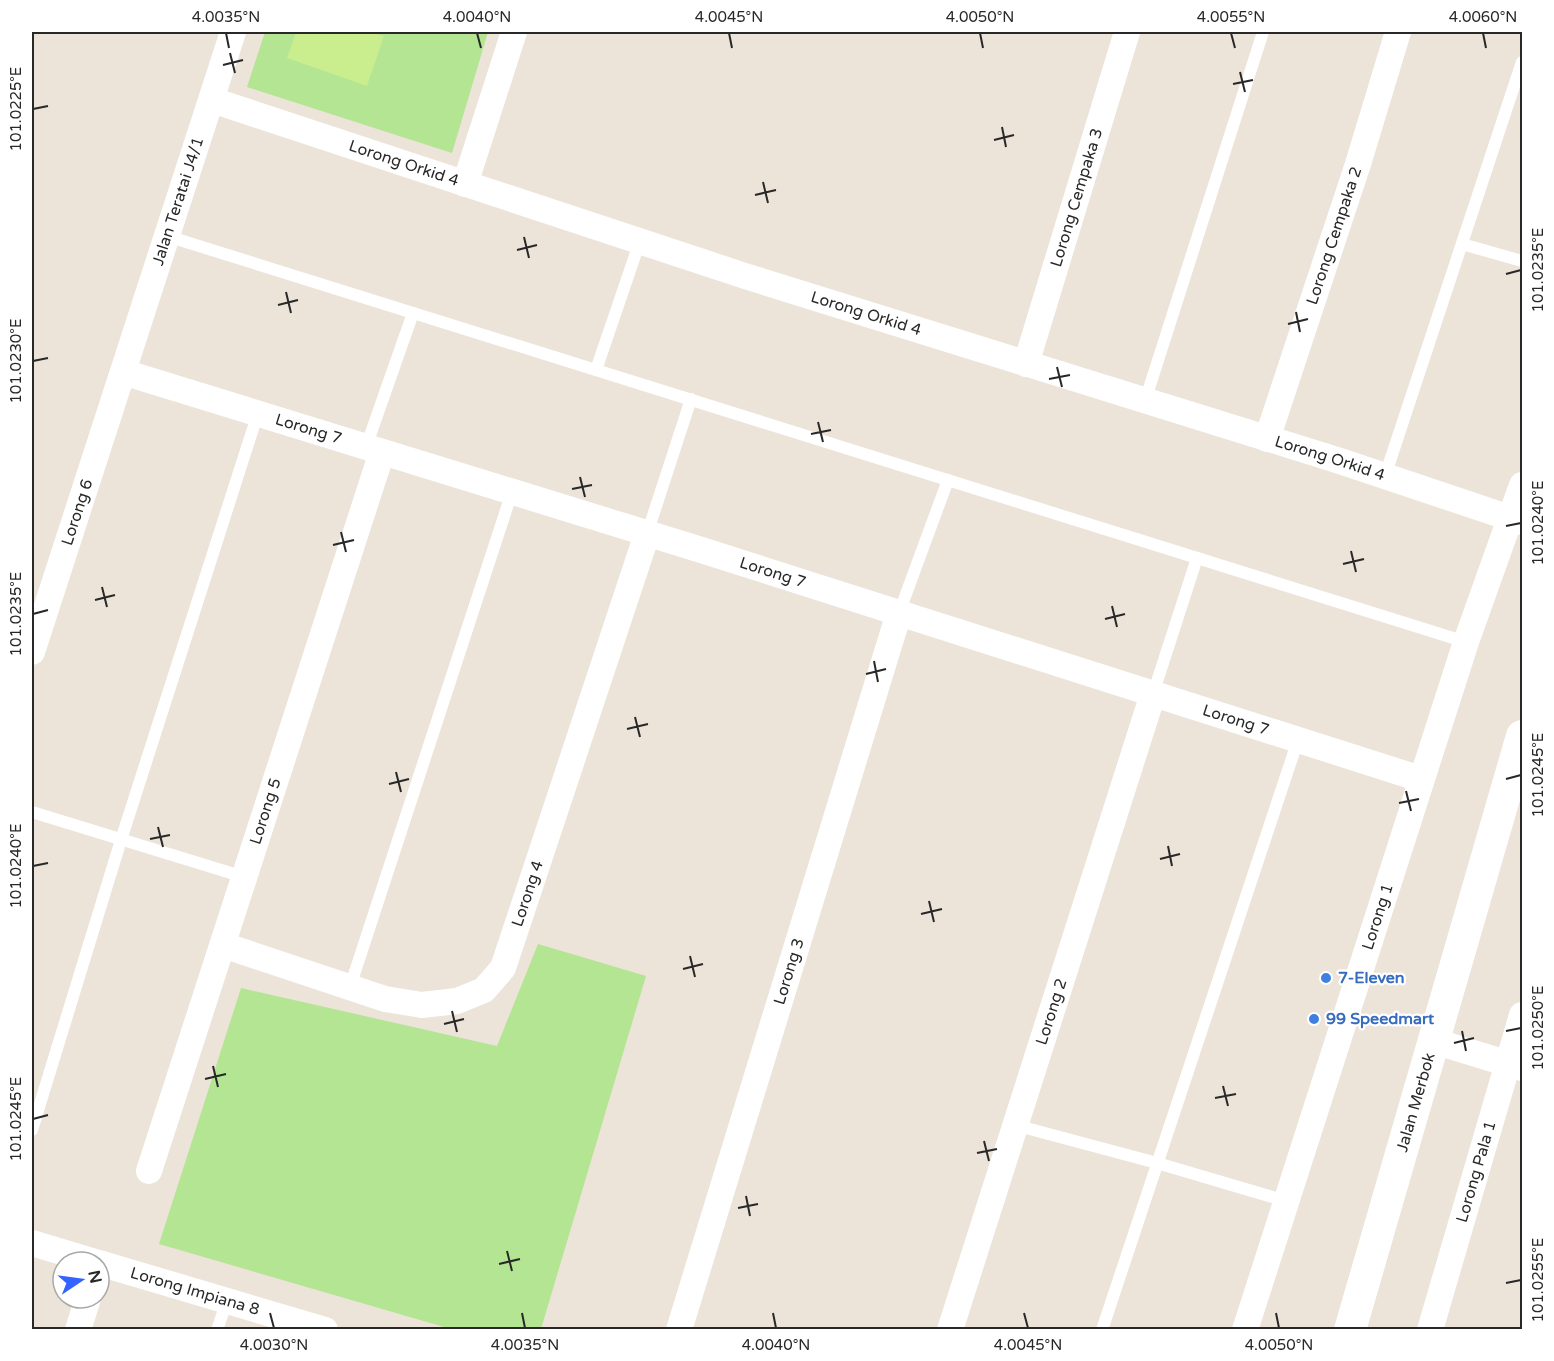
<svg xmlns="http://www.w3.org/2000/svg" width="1554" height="1361" font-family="'Varela Round',sans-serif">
	<rect width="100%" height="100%" fill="#ece3d9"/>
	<g fill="#b3e593">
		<path d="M265,32H488L452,153L247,87Z"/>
		<path d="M538,944L646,976L541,1329H451L159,1244L241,988L497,1046Z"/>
	</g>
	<path fill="#caed8e" d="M296,32H371L384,36L367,86L287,58Z"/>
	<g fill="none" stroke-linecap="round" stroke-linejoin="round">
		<g stroke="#fff" stroke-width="12">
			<path d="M167,236L1466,642"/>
			<path d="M1462,244L1522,261"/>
			<path d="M596,370L640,241"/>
			<path d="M1145,401L1263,32"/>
			<path d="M366,447L413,313"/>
			<path d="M1385,476L1522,62"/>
			<path d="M647,534L691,399"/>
			<path d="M899,613L948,480"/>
			<path d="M1153,694L1197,558"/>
			<path d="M32,812L244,877"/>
			<path d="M350,987L512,492"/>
			<path d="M1015,1125L1157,1163L1286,1201"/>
			<path d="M32,1130L121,840L258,413"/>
			<path d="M217,1330L227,1301"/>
			<path d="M1102,1330L1298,740"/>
		</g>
		<g stroke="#fff" stroke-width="26">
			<path id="s1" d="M212,100L745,276L1340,461L1522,522"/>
			<path d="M465,184L514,32"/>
			<path id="s2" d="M1026,364L1127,32"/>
			<path id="s3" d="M123,372L695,548L1421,779"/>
			<path id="s4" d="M1267,439L1358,164L1398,32"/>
			<path id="s5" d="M32,652L233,32"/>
			<path id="s6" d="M223,945L385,999L422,1005L457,1001L484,990L503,968L647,534"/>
			<path d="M1434,1041L1522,1068"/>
			<path id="s7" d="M149,1171L382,452"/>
			<path d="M32,1243L95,1262"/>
			<path id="s8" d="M99,1263L325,1330"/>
			<path d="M78,1330L88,1298"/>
			<path id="s9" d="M679,1330L899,613"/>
			<path id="s10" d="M950,1330L1153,694"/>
			<path id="s11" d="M1245,1330L1466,642L1522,485"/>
			<path id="s12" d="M1430,1330L1522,1015"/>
		</g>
		<path stroke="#fff" stroke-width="32" id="s13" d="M1350,1330L1522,736"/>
	</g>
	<path fill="none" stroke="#282828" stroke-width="2" d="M226,33L229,48M477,33L481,48M729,33L732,48M980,33L983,48M1231,33L1235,48M1483,33L1486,48M230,53L235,73M223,65L243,60M1240,72L1245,92M1233,84L1253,80M33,109L48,106M1002,127L1006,147M994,140L1014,135M763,182L768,203M755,195L776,190M524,237L529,258M517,250L537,245M1506,274L1521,270M286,292L291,313M278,305L298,300M1296,312L1300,332M1288,324L1308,319M33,361L48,358M1057,367L1062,387M1049,379L1070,375M818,422L823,442M811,434L831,430M580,477L585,497M572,489L592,485M1506,526L1521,523M341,532L346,552M333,545L354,540M1351,551L1356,572M1343,564L1364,559M102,587L107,607M95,600L115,595M1112,606L1117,627M33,614L48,610M1105,619L1125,614M874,661L878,682M866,674L886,669M635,717L640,737M627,729L648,724M396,772L401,792M1506,779L1521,775M389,784L409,779M1406,791L1411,811M1399,803L1419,799M158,827L163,847M150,839L170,835M1168,846L1172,866M1160,859L1180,854M33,866L48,863M929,901L934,922M921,914L942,909M690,956L695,977M683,969L703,964M452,1011L457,1032M444,1024L464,1019M1462,1031L1466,1051M1506,1031L1521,1028M1454,1043L1474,1038M213,1066L218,1087M205,1079L226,1074M1223,1086L1228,1106M1215,1098L1236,1094M33,1119L48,1115M984,1141L989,1161M977,1153L997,1149M746,1196L750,1216M738,1208L758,1204M507,1251L512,1271M499,1264L520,1259M1506,1283L1521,1280M270,1313L274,1328M522,1313L525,1328M773,1313L776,1328M1024,1313L1028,1328M1276,1313L1279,1328"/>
	<g fill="#3f7fe0" stroke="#fff" stroke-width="2">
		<circle cx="1326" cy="978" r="6"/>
		<circle cx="1314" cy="1019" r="6"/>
	</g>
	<g text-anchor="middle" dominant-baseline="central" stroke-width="4.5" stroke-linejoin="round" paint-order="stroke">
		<g font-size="16" fill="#282828" stroke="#fff">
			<text stroke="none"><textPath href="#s1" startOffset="202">Lorong Orkid 4</textPath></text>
			<text stroke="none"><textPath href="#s2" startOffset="174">Lorong Cempaka 3</textPath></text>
			<text stroke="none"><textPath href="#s5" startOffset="474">Jalan Teratai J4/1</textPath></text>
			<text stroke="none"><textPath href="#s4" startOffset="214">Lorong Cempaka 2</textPath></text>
			<text stroke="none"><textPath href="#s1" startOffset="688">Lorong Orkid 4</textPath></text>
			<text stroke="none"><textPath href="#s3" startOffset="194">Lorong 7</textPath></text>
			<text stroke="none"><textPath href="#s1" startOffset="1174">Lorong Orkid 4</textPath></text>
			<text stroke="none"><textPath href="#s5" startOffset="147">Lorong 6</textPath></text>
			<text stroke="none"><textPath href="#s3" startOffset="680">Lorong 7</textPath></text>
			<text stroke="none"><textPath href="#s3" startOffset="1166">Lorong 7</textPath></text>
			<text stroke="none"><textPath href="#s7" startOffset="378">Lorong 5</textPath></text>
			<text stroke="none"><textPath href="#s6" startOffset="380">Lorong 4</textPath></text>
			<text stroke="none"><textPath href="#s11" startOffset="434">Lorong 1</textPath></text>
			<text stroke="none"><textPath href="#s9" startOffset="375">Lorong 3</textPath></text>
			<text stroke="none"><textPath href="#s10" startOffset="334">Lorong 2</textPath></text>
			<text stroke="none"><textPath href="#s13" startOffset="237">Jalan Merbok</textPath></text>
			<text stroke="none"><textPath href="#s12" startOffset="165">Lorong Pala 1</textPath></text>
			<text stroke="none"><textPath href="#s8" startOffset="100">Lorong Impiana 8</textPath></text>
		</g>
		<g font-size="16" font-weight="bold" fill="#366cbe" stroke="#fff" text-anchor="start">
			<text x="1338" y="978">7-Eleven</text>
			<text x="1326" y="1019">99 Speedmart</text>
		</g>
	</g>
	<rect width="1554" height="1361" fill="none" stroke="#ffffff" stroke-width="66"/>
	<g transform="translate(81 1280) rotate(77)"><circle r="28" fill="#ffffff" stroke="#a9a9a9" stroke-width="1.5"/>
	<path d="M0-4.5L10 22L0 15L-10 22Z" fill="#3364ff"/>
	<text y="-9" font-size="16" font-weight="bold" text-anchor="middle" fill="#282828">N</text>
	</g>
	<rect x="33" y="33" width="1488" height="1295" fill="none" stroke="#282828" stroke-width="2"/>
	<g font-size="15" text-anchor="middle" fill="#282828">
		<text x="226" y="22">4.0035°N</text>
		<text x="477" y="22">4.0040°N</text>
		<text x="729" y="22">4.0045°N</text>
		<text x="980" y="22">4.0050°N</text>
		<text x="1231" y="22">4.0055°N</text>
		<text x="1483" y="22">4.0060°N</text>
		<text transform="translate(16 109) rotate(-90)" y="5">101.0225°E</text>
		<text transform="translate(1538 270) rotate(-90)" y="5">101.0235°E</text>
		<text transform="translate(16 361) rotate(-90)" y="5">101.0230°E</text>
		<text transform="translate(1538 523) rotate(-90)" y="5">101.0240°E</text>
		<text transform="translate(16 614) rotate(-90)" y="5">101.0235°E</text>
		<text transform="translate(1538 775) rotate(-90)" y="5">101.0245°E</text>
		<text transform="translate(16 866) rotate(-90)" y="5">101.0240°E</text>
		<text transform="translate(1538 1028) rotate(-90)" y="5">101.0250°E</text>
		<text transform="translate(16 1119) rotate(-90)" y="5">101.0245°E</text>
		<text transform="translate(1538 1280) rotate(-90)" y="5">101.0255°E</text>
		<text x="274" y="1350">4.0030°N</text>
		<text x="525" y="1350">4.0035°N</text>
		<text x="776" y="1350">4.0040°N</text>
		<text x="1028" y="1350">4.0045°N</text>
		<text x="1279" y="1350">4.0050°N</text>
	</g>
</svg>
